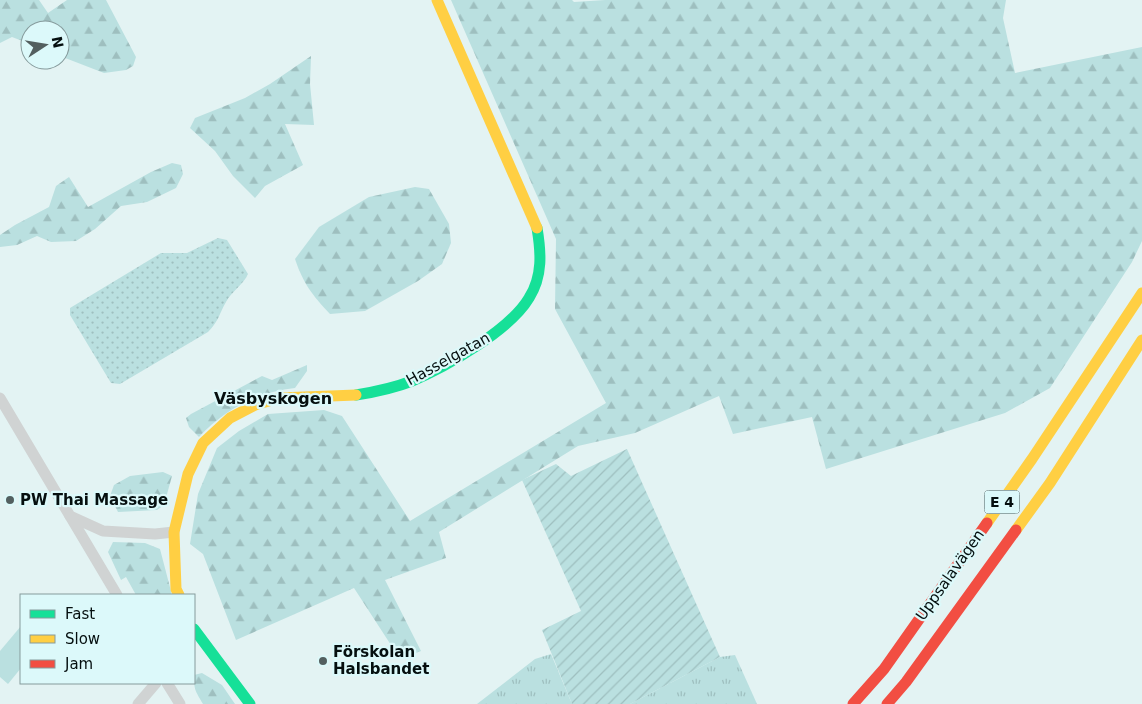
<svg xmlns="http://www.w3.org/2000/svg" width="1142" height="704" font-family="'DejaVu Sans',sans-serif">
	<defs>
		<pattern id="grass-tufts" width="24" height="20" patternUnits="userSpaceOnUse" patternTransform="scale(1.25)"><rect width="24" height="20" fill="#bae0e0"/><path d="M3 7l-1-3M5 7V3M7 7l1-3M15 17l-1-3M17 17v-4M19 17l1-3" fill="none" stroke="#9ebfbf"/></pattern>
		<pattern id="forest-firs" width="22" height="20" patternUnits="userSpaceOnUse" patternTransform="scale(1.25)"><rect width="22" height="20" fill="#bae0e0"/><path d="M5 1l3.5 6h-7zM16 11l3.5 6h-7z" fill="#9ebfbf"/></pattern>
		<pattern id="park-dots" width="8" height="8" patternUnits="userSpaceOnUse" patternTransform="scale(1.25)"><rect width="8" height="8" fill="#bae0e0"/><path d="M2 2h.1M6 6h.1" fill="none" stroke="#9ebfbf" stroke-width="1.8" stroke-linecap="round"/></pattern>
		<pattern id="garden-furrows" width="10" height="10" patternUnits="userSpaceOnUse" patternTransform="scale(1.25)"><rect width="10" height="10" fill="#bae0e0"/><path d="M-1 1l2-2M0 10L10 0M9 11l2-2" fill="none" stroke="#9ebfbf"/></pattern>
	</defs>
	<rect width="100%" height="100%" fill="#e3f3f3"/>
	<g fill="url(#grass-tufts)">
		<path d="M551,654L572,704H477L535,659Z"/>
		<path d="M735,655L757,704H630L720,657Z"/>
	</g>
	<g fill="url(#forest-firs)">
		<path d="M0,0H39L48,13L67,0H106L136,57L133,66L126,70L104,73L60,56V30H30V44L12,37L0,43Z"/>
		<path d="M451,0H572L574,2L605,0H1006L1003,18L1015,73L1142,47V241L1132,262L1050,388L1005,413L826,469L812,417L733,434L719,396L635,433L578,446L439,532L446,558L385,580L421,651L400,659L354,588L236,640L203,554L190,544L198,494L217,448L239,431L268,414L324,410L342,416L410,521L606,403L555,309L556,239Z"/>
		<path d="M311,56L310,84L314,125L285,124L303,165L265,186L255,198L233,176L215,151L190,128L195,118L245,98L270,84Z"/>
		<path d="M172,163L181,165L183,174L176,188L147,202L121,206L95,229L76,241L51,242L37,236L17,245L0,247V235L15,225L49,207L56,186L69,177L88,207L151,172Z"/>
		<path d="M415,187L429,189L449,224L451,243L442,264L418,281L365,311L330,314C312,295 303,283 295,259L319,227L369,197Z"/>
		<path d="M307,365V371L295,388C258,392 225,409 199,437L189,427L186,418L191,414L262,376L272,380Z"/>
		<path d="M163,472L172,476L164,505L157,510L118,512L110,496L114,485L130,476Z"/>
		<path d="M113,542L145,543L160,549L172,595H136L126,577L121,580L108,552Z"/>
		<path d="M202,673L222,685L235,704H203C195,690 194,690 194,675Z"/>
	</g>
	<path fill="url(#park-dots)" d="M218,238L227,240L248,274C243,285 232,291 226,302C219,314 219,321 208,332L120,384L111,383L70,315V308L161,253H187Z"/>
	<path fill="url(#garden-furrows)" d="M627,449L720,657L630,704H572L542,630L581,611L522,480L556,464L571,476Z"/>
	<path fill="#bae0e0" d="M21,626V668L8,684L0,677V651Z"/>
	<g fill="none" stroke-linecap="round" stroke-linejoin="round">
		<g stroke="#d0d3d3" stroke-width="11">
			<path d="M0,398L70,516L103,531L155,534L174,532"/>
			<path d="M70,516L117,595"/>
			<path d="M167,683L180,704"/>
			<path d="M138,704L156,683"/>
		</g>
		<g stroke="#16e098" stroke-width="11">
			<path d="M356,395C375,392 394,388 412,381C446,367 510,330 529,298C543,276 541,252 537,228"/>
			<path d="M194,629L250,704"/>
		</g>
		<g stroke="#ffcf43" stroke-width="11">
			<path d="M437,0L537,228"/>
			<path d="M987,523L1032,459L1142,293"/>
			<path d="M1016,530L1050,483L1142,340"/>
			<path d="M179,595L176,589L174,532L188,474L203,443L230,418L255,405L279,398L356,395"/>
		</g>
		<g stroke="#f24e42" stroke-width="11">
			<path d="M853,704L884,669L987,523"/>
			<path d="M887,704L906,682L1016,530"/>
		</g>
	</g>
	<g fill="#535f5f" stroke="#dcf9fa" stroke-width="2">
		<circle cx="10" cy="500" r="5"/>
		<circle cx="323" cy="661" r="5"/>
	</g>
	<g text-anchor="middle" dominant-baseline="central" stroke-width="4.5" stroke-linejoin="round" paint-order="stroke">
		<rect fill="#dcf9fa" stroke="#465556" stroke-width="1" x="984.5" y="490.5" width="35" height="23" rx="4"/>
		<g font-size="14" font-weight="bold" fill="#050f0f">
			<text x="1002" y="502">E 4</text>
		</g>
		<g font-size="15" fill="#050f0f" stroke="#dcf9fa">
			<text transform="translate(448 359) rotate(-29)">Hasselgatan</text>
			<text transform="translate(950 575) rotate(-55)">Uppsalavägen</text>
		</g>
		<g font-size="15" font-weight="bold" fill="#050f0f" stroke="#dcf9fa" text-anchor="start">
			<text x="20" y="500">PW Thai Massage</text>
			<text x="333" y="652">Förskolan<tspan x="333" dy="17">Halsbandet</tspan></text>
		</g>
		<g font-size="16" font-weight="bold" fill="#050f0f" stroke="#dcf9fa">
			<text x="273" y="398">Väsbyskogen</text>
		</g>
	</g>
	<rect x="20" y="594" width="175" height="90" fill="#dcf9fa" stroke="#869b9c"/>
	<rect x="30" y="610" width="25" height="8" fill="#16e098" stroke="#869b9c"/>
	<text x="65" y="619" font-size="15" fill="#050f0f">Fast</text>
	<rect x="30" y="635" width="25" height="8" fill="#ffcf43" stroke="#869b9c"/>
	<text x="65" y="644" font-size="15" fill="#050f0f">Slow</text>
	<rect x="30" y="660" width="25" height="8" fill="#f24e42" stroke="#869b9c"/>
	<text x="65" y="669" font-size="15" fill="#050f0f">Jam</text>
	<g transform="translate(45 45) rotate(78)"><circle r="24" fill="#dcf9fa" stroke="#869b9c"/>
	<path d="M0-4L9 19L0 12L-9 19Z" fill="#535f5f"/>
	<text y="-8" font-size="14" font-weight="bold" text-anchor="middle" fill="#050f0f">N</text>
	</g>
</svg>
